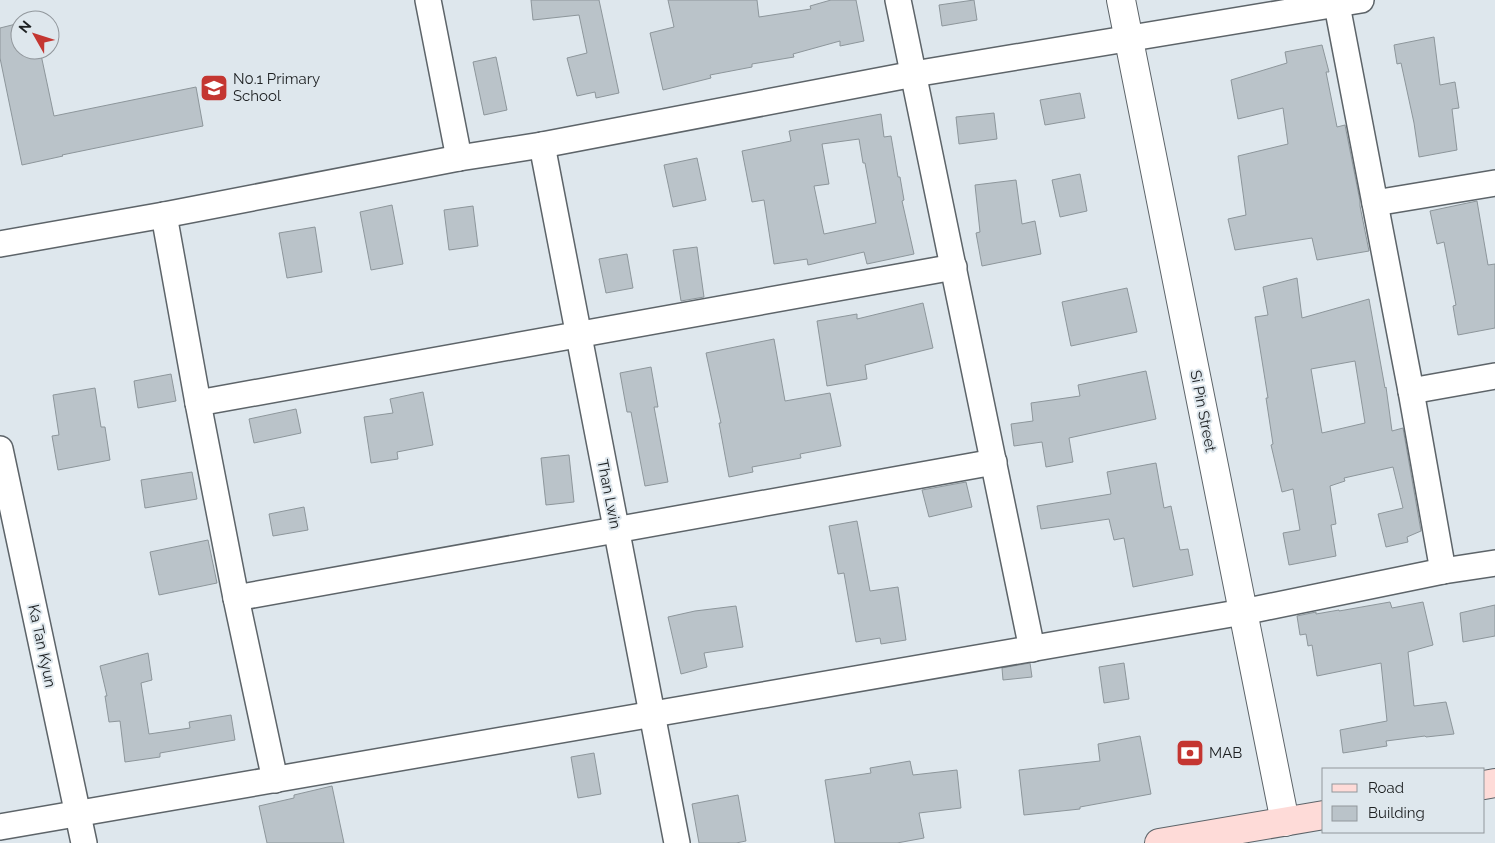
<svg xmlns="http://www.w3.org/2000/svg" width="1495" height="843" font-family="Raleway,sans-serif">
	<rect width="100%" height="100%" fill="#dee7ed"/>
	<g fill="#bac3c9" stroke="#8d969b" fill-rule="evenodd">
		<path d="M531,0H599L619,93L596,98L595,92L577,96L567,58L587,53L579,15L533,20Z"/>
		<path d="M668,0H757L759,17L811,9L810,6L831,0H856L864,41L840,46V41L793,54L794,57L752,64V67L710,75L711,78L663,90L650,33L674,27Z"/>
		<path d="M974,0L977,20L942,26L939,5Z"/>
		<path d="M20,23V50H40L54,116L196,87L203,126L62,155L63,156L22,165L0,58V28Z"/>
		<path d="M1434,37L1440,85L1455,82L1459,108L1452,109L1457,150L1419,157L1414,123L1401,63L1397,64L1394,45Z"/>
		<path d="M1322,45L1329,72H1326L1337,127L1345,125L1360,201V206L1369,251L1317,260L1312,238L1235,250L1228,219L1246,215L1238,156L1288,144L1283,108L1238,119L1231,80L1287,63L1285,52Z"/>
		<path d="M496,57L507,110L484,115L473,62Z"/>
		<path d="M1080,93L1085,118L1045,125L1040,100Z"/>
		<path d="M994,113L997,139L959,144L956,117Z"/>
		<path d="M881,114L884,137L891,136L898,177H900L904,200L902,201L914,254L867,264L864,252L808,265L807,259L774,264L764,200L752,202L742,151L791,141L789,131ZM859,139L863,163H865L876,223L824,234L814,186L829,184L822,144Z"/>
		<path d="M697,158L706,200L673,207L664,165Z"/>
		<path d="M1080,174L1087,211L1060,217L1052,180Z"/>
		<path d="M1016,180L1022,224L1035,221L1041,254L982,266L976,233L980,232L975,185Z"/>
		<path d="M1477,201L1488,265L1495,264V328L1458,335L1453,306L1456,305L1444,242L1437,244L1430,211Z"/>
		<path d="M392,205L403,264L371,270L360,212Z"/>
		<path d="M473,206L478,246L449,250L444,210Z"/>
		<path d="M315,227L322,272L287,278L279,233Z"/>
		<path d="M697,247L704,297L681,301L673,250Z"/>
		<path d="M627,254L633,288L606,293L599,259Z"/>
		<path d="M1297,278L1302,318L1369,299L1385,388L1386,387L1392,431L1403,428L1421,531L1407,537L1408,542L1386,547L1378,514L1403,508L1393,467L1344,478L1345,481L1330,486L1336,524L1331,525L1336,556L1289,565L1283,533L1300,530L1293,489L1282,492L1271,445L1273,444L1266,398H1268L1255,317L1268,315L1263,287ZM1355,361L1365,423L1322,433L1311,369Z"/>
		<path d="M1127,288L1137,332L1071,346L1062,302Z"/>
		<path d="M923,303L933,348L865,365L867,379L827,386L817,321L857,314V319Z"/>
		<path d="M774,339L785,401L830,393L841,446L800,454L801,458L752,467L753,472L729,477L719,423H721L706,353Z"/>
		<path d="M651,367L658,407H654L668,482L645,486L631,412H627L620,373Z"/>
		<path d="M1146,371L1156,419L1069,438L1073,462L1046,467L1042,442L1014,446L1011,424L1033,421L1031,403L1080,396L1078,385Z"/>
		<path d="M171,374L176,401L138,408L134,381Z"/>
		<path d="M95,388L101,427H105L110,460L58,470L52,436L59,435L53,395Z"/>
		<path d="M423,392L433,445L397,452L398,459L371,463L364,417L393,413L390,399Z"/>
		<path d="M296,409L301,433L254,443L249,419Z"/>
		<path d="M569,455L574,502L546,505L541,458Z"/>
		<path d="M1156,463L1164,508L1171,506L1180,550L1188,549L1193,575L1133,587L1124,538L1114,540L1109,519L1041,529L1037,506L1111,494L1107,472Z"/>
		<path d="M192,472L197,499L145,508L141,480Z"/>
		<path d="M966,482L972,507L929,517L922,490Z"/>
		<path d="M304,507L308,530L273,536L269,514Z"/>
		<path d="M857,521L870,591L898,587L906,640L881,644L880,638L856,642L844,573L838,574L829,526Z"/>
		<path d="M208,540L217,583L159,595L150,552Z"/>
		<path d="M1390,602L1392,608L1423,602L1433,645L1408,652L1414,706L1446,702L1454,734L1426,737L1425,736L1386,741L1387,746L1343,753L1340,730L1387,721L1381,663L1317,676L1312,645L1308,646L1306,634L1300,635L1297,616L1316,612V614L1339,610V611Z"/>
		<path d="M1495,605V636L1463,642L1460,613Z"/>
		<path d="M736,606L743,647L704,653L707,667L681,674L668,617L695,611Z"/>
		<path d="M148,653L152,680L141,683L149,734L190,728L189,722L231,715L235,740L160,753V757L125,762L120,721L109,722L105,696H107L100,666Z"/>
		<path d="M1030,663L1032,677L1003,680L1002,668Z"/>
		<path d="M1124,663L1129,699L1104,703L1099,667Z"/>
		<path d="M1140,736L1151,794L1080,807V809L1024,815L1019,770L1100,761L1098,744Z"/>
		<path d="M594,753L601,794L578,798L571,757Z"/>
		<path d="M910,761L913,775L957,770L961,808L919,813L924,838L897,843H835L825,780L871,773L870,768Z"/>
		<path d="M332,786L344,843H267L259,806L294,798V795Z"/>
		<path d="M738,795L746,841L736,843H699L692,804Z"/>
	</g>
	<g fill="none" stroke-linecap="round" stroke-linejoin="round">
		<defs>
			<g id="minor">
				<path d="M428,0L459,158"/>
				<path d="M898,0L1032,649"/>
				<path d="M1336,0L1411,391L1443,571"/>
				<path d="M542,145L677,843"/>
				<path d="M1375,203L1495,183"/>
				<path d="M164,215L198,403L236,598L275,780"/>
				<path d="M0,244L164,215L459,158L542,145L914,74L1361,0"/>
				<path d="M1411,391L1495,376"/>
				<path d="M198,403L954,267"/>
				<path d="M0,449L84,843"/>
				<path d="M236,598L994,462"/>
				<path d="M0,827L1243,612L1443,571L1495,563"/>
			</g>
			<path id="tertiary" d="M1121,0L1285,822"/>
			<g id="secondary">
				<path d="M1484,785L1495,783"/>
				<path d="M1159,843L1324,815"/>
			</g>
		</defs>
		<use href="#minor" stroke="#5d6469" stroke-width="28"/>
		<use href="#tertiary" stroke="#5d6469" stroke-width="30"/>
		<use href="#secondary" stroke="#5d6469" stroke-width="30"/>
		<use href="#minor" stroke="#fff" stroke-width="25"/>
		<use href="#tertiary" stroke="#fff" stroke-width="28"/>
		<use href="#secondary" stroke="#fedbd8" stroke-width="28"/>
	</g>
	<defs>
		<symbol id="school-square" viewBox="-11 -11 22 22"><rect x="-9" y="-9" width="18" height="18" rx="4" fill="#c43631" stroke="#dee7ed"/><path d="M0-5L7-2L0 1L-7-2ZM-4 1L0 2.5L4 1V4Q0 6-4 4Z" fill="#fff"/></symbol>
		<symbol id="bank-square" viewBox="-11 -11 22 22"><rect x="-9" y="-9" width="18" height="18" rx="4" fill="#c43631" stroke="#dee7ed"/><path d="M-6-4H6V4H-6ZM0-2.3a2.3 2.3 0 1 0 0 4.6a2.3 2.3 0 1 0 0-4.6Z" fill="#fff"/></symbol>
	</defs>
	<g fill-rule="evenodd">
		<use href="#school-square" x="198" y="72" width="32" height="32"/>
		<use href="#bank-square" x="1174" y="737" width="32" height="32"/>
	</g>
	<g text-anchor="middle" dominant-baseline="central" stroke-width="4" stroke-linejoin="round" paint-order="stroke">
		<g font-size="15" fill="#1d2022" stroke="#dee7ed" text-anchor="start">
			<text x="233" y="79">N0.1 Primary<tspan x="233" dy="17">School</tspan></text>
			<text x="1209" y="753">MAB</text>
		</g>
		<g font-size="15" fill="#1d2022" stroke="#dee7ed">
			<text transform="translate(1203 411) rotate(79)">Si Pin Street</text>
			<text transform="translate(609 494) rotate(79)">Than Lwin</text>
			<text transform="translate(42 646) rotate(78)">Ka Tan Kyun</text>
		</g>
	</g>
	<rect x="1322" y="768" width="162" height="65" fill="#dee7ed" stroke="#91979c"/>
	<rect x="1332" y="784" width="25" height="8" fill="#fedbd8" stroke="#91979c"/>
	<text x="1368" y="793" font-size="15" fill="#1d2022">Road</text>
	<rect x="1332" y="806" width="25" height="15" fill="#bac3c9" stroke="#91979c"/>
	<text x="1368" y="818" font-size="15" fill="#1d2022">Building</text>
	<g transform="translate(35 35) rotate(309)"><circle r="24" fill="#dee7ed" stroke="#91979c"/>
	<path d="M0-4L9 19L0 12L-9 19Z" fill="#c43631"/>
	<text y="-8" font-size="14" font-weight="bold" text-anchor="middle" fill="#1d2022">N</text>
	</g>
</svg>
